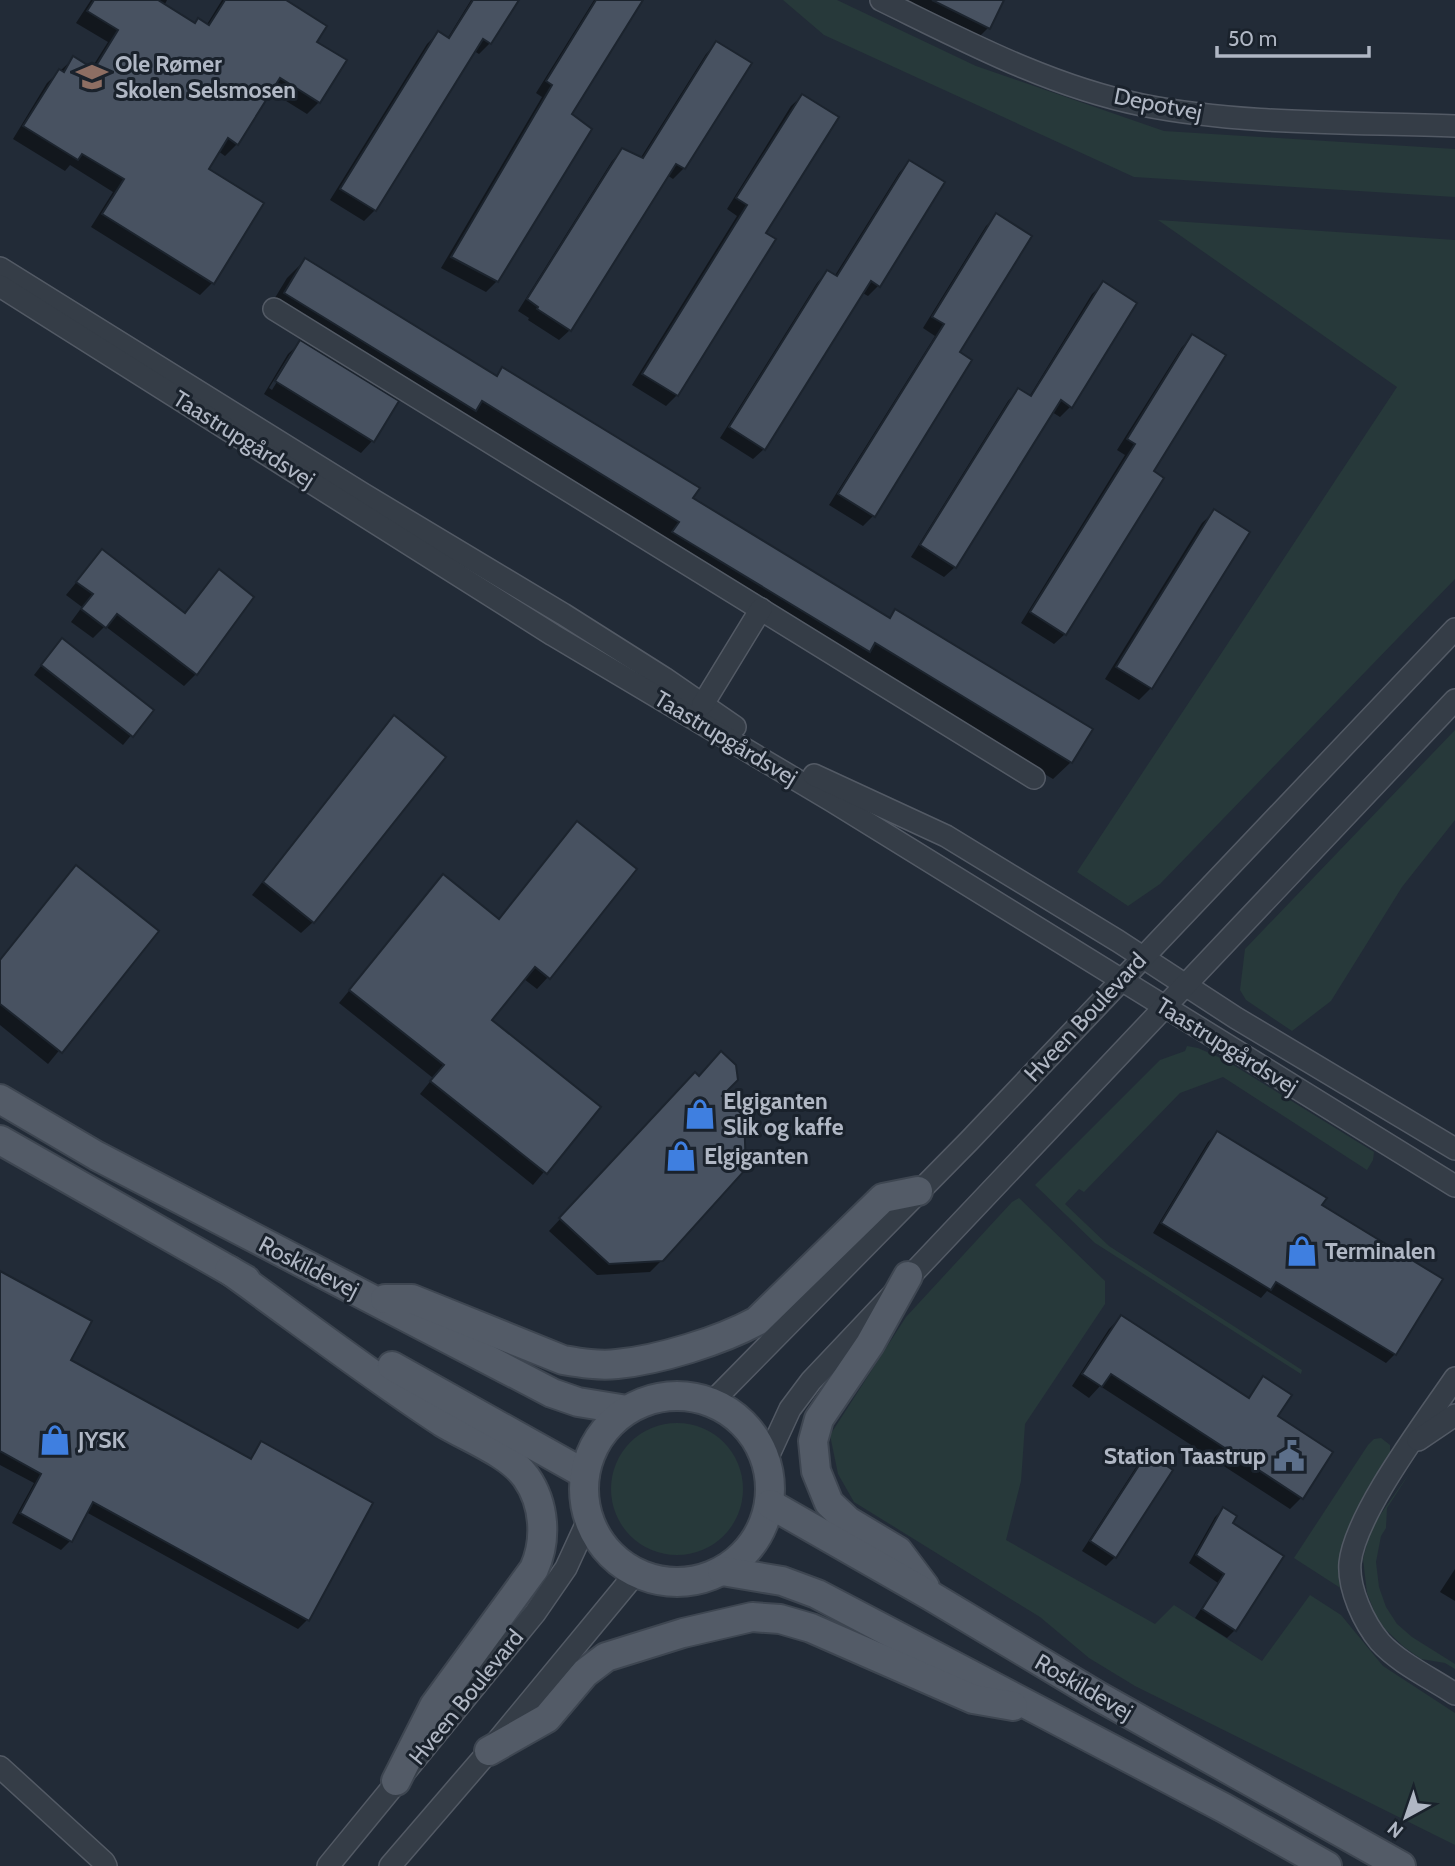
<svg xmlns="http://www.w3.org/2000/svg" width="1455" height="1866" font-family="Cabin,sans-serif">
	<rect width="100%" height="100%" fill="#222b37"/>
	<g fill="#27393a">
		<path d="M783,0H837L976,66L1164,131L1455,149V197L1134,177L824,35Z"/>
		<path d="M1158,220L1455,240V579L1160,884L1128,906L1077,872L1397,387Z"/>
		<path d="M1455,730V820L1402,887L1331,1001L1292,1031L1246,1000L1240,990L1245,949Z"/>
		<path d="M1187,1046L1198,1048L1225,1060L1374,1152L1373,1160L1367,1170L1223,1077L1180,1093L1084,1192L1079,1189L1065,1204L1109,1246L1288,1361L1302,1370L1301,1374L1095,1243L1035,1185L1160,1060L1185,1051Z"/>
		<path d="M1019,1198L1105,1281V1304L1025,1424L1021,1481L1006,1540L1155,1624L1174,1605L1262,1661L1310,1595L1341,1615L1383,1666L1455,1713V1845L1135,1686L1089,1658L1040,1617L854,1502L838,1474L830,1435L906,1317L1012,1202Z"/>
		<circle cx="677" cy="1489" r="66"/>
		<path d="M1381,1438L1390,1445V1452C1363,1496 1334,1536 1342,1589L1294,1558L1368,1445L1374,1439Z"/>
		<path d="M1411,1471L1387,1508L1386,1528L1381,1536L1376,1562L1379,1587L1386,1607L1397,1624L1412,1637L1455,1664V1669L1445,1663L1421,1659L1404,1647L1385,1629L1376,1616L1367,1593L1363,1559L1371,1528Z"/>
	</g>
	<g fill="#0007" fill-rule="evenodd">
		<path d="M91,0H167L164,6L194,25L206,26L222,0H282L315,42L319,102L307,114L270,91L237,144L225,156L218,151L206,170L212,283L200,295L91,227L113,192L70,165L65,171L13,139L47,83L74,58L91,69L108,42L76,23Z"/>
		<path d="M471,0H517L490,43L479,54L474,51L375,210L364,221L330,200L427,44L438,33L447,39Z"/>
		<path d="M594,0H641L570,114L497,281L486,292L441,268L542,97L536,93Z"/>
		<path d="M896,0H1002L988,28L976,40Z"/>
		<path d="M717,43L684,168L673,179L667,175L570,330L559,340L528,320L529,318L518,311L612,161L622,150L640,159L706,54Z"/>
		<path d="M802,96L764,234L677,395L666,406L632,385L737,216L727,209L791,106Z"/>
		<path d="M909,162L878,286L868,296L861,292L764,449L753,459L720,438L817,283L827,272L834,277L899,173Z"/>
		<path d="M997,216L957,352L873,516L863,526L829,505L935,336L923,328L986,226Z"/>
		<path d="M305,260L495,377L503,369L690,499L888,619L895,612L1071,762L1053,779L267,311L287,278Z"/>
		<path d="M1103,284L1071,406L1060,417L1052,412L955,567L944,577L911,557L1008,401L1018,390L1029,397L1092,294Z"/>
		<path d="M1193,336L1151,472L1065,634L1054,644L1021,623L1125,455L1117,450L1182,347Z"/>
		<path d="M300,343L396,402L372,441L361,453L264,394L288,354ZM290,354H294L272,390L269,388Z"/>
		<path d="M1214,512L1151,688L1139,700L1105,679L1202,523Z"/>
		<path d="M102,551L183,614L219,572L196,674L184,686L105,626L93,638L71,622L82,607L66,595Z"/>
		<path d="M54,649L152,710L123,745L34,675Z"/>
		<path d="M394,718L313,922L301,933L252,895L382,730Z"/>
		<path d="M577,824L548,977L537,989L524,979L490,1021L598,1107L533,1185L420,1094L433,1078L339,1003L443,876L498,920Z"/>
		<path d="M76,867L157,931L48,1064L0,1025V959Z"/>
		<path d="M684,1086L719,1096L662,1260L650,1272L597,1275L549,1231Z"/>
		<path d="M1217,1133L1320,1206L1395,1354L1386,1363L1267,1291L1261,1298L1153,1233L1208,1142Z"/>
		<path d="M0,1273L68,1360L249,1460L262,1443L307,1620L298,1629L86,1512L70,1541L61,1550L12,1523L34,1483L0,1465Z"/>
		<path d="M1121,1317L1247,1399L1264,1379L1302,1497L1290,1509L1100,1386L1089,1398L1072,1386L1109,1329Z"/>
		<path d="M1147,1455L1171,1470L1115,1557L1106,1566L1082,1551L1138,1464Z"/>
		<path d="M1223,1509L1230,1523L1235,1630L1227,1638L1195,1618L1218,1583L1189,1563L1215,1517Z"/>
		<path d="M1455,1569V1601L1440,1592Z"/>
	</g>
	<g fill="#485261" stroke="#1c242e" stroke-width="2">
		<path d="M94,0H158L195,23L198,18L209,25L225,0H286L327,26L317,42L347,60L320,103L280,78L238,145L228,138L209,169L264,203L214,284L102,214L124,179L82,154L78,160L23,126L59,69L64,72L73,56L94,69L118,30L87,11Z"/>
		<path d="M473,0H519L491,44L483,39L376,211L340,189L438,31L449,38Z"/>
		<path d="M596,0H643L572,114L592,129L498,282L451,257L552,85L546,81Z"/>
		<path d="M932,0H1004L990,29Z"/>
		<path d="M716,41L752,63L685,169L676,164L571,331L537,309L538,307L527,299L622,148L643,158Z"/>
		<path d="M802,94L839,117L766,233L776,239L678,396L642,374L747,205L736,198Z"/>
		<path d="M909,160L945,182L880,287L871,281L765,450L729,427L827,270L837,276Z"/>
		<path d="M996,213L1032,236L960,352L972,360L875,517L838,494L944,324L932,317Z"/>
		<path d="M305,258L497,376L502,367L700,488L693,498L890,618L895,609L1093,729L1072,763L875,643L870,652L672,532L679,522L482,401L476,411L284,293Z"/>
		<path d="M1103,281L1137,303L1072,408L1061,400L956,568L920,545L1018,388L1031,396Z"/>
		<path d="M1192,334L1226,355L1154,471L1164,478L1066,635L1030,612L1135,444L1127,439Z"/>
		<path d="M300,340L399,401L374,442L275,381Z"/>
		<path d="M1214,509L1250,532L1152,689L1116,667Z"/>
		<path d="M102,549L185,613L219,569L254,597L197,675L117,614L106,628L81,609L93,594L76,582Z"/>
		<path d="M62,638L154,710L133,737L41,665Z"/>
		<path d="M394,715L446,757L314,923L263,882Z"/>
		<path d="M577,821L637,869L550,979L535,967L492,1020L601,1107L547,1174L430,1081L444,1065L349,990L443,874L499,919Z"/>
		<path d="M76,865L159,931L62,1053L0,1004V960Z"/>
		<path d="M721,1051L736,1065L738,1080L722,1096L744,1116L746,1169L663,1261L609,1264L559,1218L695,1072L699,1076Z"/>
		<path d="M1217,1131L1327,1198L1322,1205L1443,1279L1396,1355L1276,1282L1271,1290L1161,1223Z"/>
		<path d="M0,1271L92,1321L71,1360L251,1459L261,1441L373,1503L309,1621L93,1502L72,1542L20,1513L41,1474L0,1451Z"/>
		<path d="M1121,1315L1249,1398L1263,1376L1292,1395L1278,1416L1333,1452L1303,1499L1111,1374L1102,1387L1082,1374Z"/>
		<path d="M1147,1453L1173,1470L1116,1558L1090,1541Z"/>
		<path d="M1223,1507L1237,1516L1233,1523L1284,1556L1236,1631L1202,1609L1224,1574L1196,1555Z"/>
	</g>
	<g fill="none" stroke-linecap="round" stroke-linejoin="round">
		<defs>
			<g id="minor">
				<path d="M881,0C965,41 1049,86 1142,105C1241,125 1354,122 1455,126"/>
				<path d="M0,268L363,494L563,614L664,678L735,727"/>
				<path d="M0,286L553,635L832,801L1455,1186"/>
				<path d="M274,309L1034,778"/>
				<path d="M703,704L761,609"/>
				<path d="M814,775L946,836L1118,941L1236,1018L1455,1149"/>
				<path d="M1455,1378C1426,1421 1355,1514 1350,1563C1348,1589 1364,1623 1380,1642C1399,1663 1431,1678 1455,1694"/>
				<path d="M712,1402L969,1141L1455,629"/>
				<path d="M1418,1440L1455,1415"/>
				<path d="M766,1461L790,1409L811,1381L1455,700"/>
				<path d="M0,1767L104,1862L106,1866"/>
				<path d="M328,1866L535,1613L566,1568L589,1518"/>
				<path d="M390,1866L489,1751L636,1573"/>
			</g>
			<g id="major">
				<path d="M0,1099L97,1156L552,1393L578,1402L627,1410"/>
				<path d="M0,1140L246,1280"/>
				<path d="M229,1270C300,1321 369,1374 442,1422C468,1438 509,1453 526,1477C545,1504 547,1540 534,1569L434,1706L396,1781"/>
				<path d="M908,1276L870,1344L819,1419L813,1441L816,1471L829,1503L848,1521L898,1551L925,1587"/>
				<path d="M385,1299H412L563,1360C581,1363 599,1366 617,1364C659,1360 720,1341 757,1321L883,1198L918,1191"/>
				<path d="M392,1366L585,1474"/>
				<circle cx="677" cy="1489" r="93"/>
				<path d="M770,1504L931,1596L1098,1696L1401,1866"/>
				<path d="M722,1571L782,1581L817,1594L1224,1808L1327,1866"/>
				<path d="M489,1751L547,1718L585,1673L606,1657L683,1633L752,1617L780,1619L811,1628L973,1699L1013,1706"/>
			</g>
		</defs>
		<use href="#minor" stroke="#535a65" stroke-width="24"/>
		<use href="#major" stroke="#3e4651" stroke-width="32"/>
		<use href="#minor" stroke="#353d47" stroke-width="21"/>
		<use href="#major" stroke="#535b67" stroke-width="28"/>
	</g>
	<defs>
		<symbol id="school-bare" viewBox="-9 -9 18 18"><path d="M0-5L7-2L0 1L-7-2ZM-4 1L0 2.5L4 1V4Q0 6-4 4Z" fill="#8d6e63" stroke="#1a222c" stroke-width="2.5" paint-order="stroke"/></symbol>
		<symbol id="shop-bare" viewBox="-9 -9 18 18"><path d="M-5-2.5h2.3a2.7 3.5 0 0 1 5.4 0H5L5.5 6h-11ZM-1.5-2.5h3a1.5 2.3 0 0 0-3 0Z" fill="#3f7fe0" stroke="#1a222c" stroke-width="2.5" paint-order="stroke"/></symbol>
		<symbol id="civic-bare" viewBox="-9 -9 18 18"><path d="M-.6-6.5H3V-4.5H.6V-3L4-1V1h2V6H-6V1h2V-1L-.6-3ZM-1.2 2.5V6h2.4V2.5Z" fill="#5c6f8a" stroke="#1a222c" stroke-width="2.5" paint-order="stroke"/></symbol>
	</defs>
	<g fill-rule="evenodd">
		<use href="#school-bare" x="70" y="55" width="44" height="44"/>
		<use href="#shop-bare" x="678" y="1092" width="44" height="44"/>
		<use href="#shop-bare" x="659" y="1134" width="44" height="44"/>
		<use href="#shop-bare" x="1280" y="1229" width="44" height="44"/>
		<use href="#shop-bare" x="33" y="1418" width="44" height="44"/>
		<use href="#civic-bare" x="1267" y="1434" width="44" height="44"/>
	</g>
	<g text-anchor="middle" dominant-baseline="central" stroke-width="6" stroke-linejoin="round" paint-order="stroke">
		<g font-size="23" font-weight="bold" fill="#b0b7c4" stroke="#1a222c" text-anchor="start">
			<text x="115" y="64">Ole Rømer<tspan x="115" dy="26">Skolen Selsmosen</tspan></text>
			<text x="723" y="1101">Elgiganten<tspan x="723" dy="26">Slik og kaffe</tspan></text>
			<text x="704" y="1156">Elgiganten</text>
			<text x="1325" y="1251">Terminalen</text>
			<text x="78" y="1440">JYSK</text>
			<text x="1266" y="1456" text-anchor="end">Station Taastrup</text>
		</g>
		<g font-size="23" fill="#b0b7c4" stroke="#1a222c">
			<text transform="translate(1158 104) rotate(11)">Depotvej</text>
			<text transform="translate(244 439) rotate(32)">Taastrupgårdsvej</text>
			<text transform="translate(726 738) rotate(31)">Taastrupgårdsvej</text>
			<text transform="translate(1085 1017) rotate(-47)">Hveen Boulevard</text>
			<text transform="translate(1227 1046) rotate(32)">Taastrupgårdsvej</text>
			<text transform="translate(309 1267) rotate(27)">Roskildevej</text>
			<text transform="translate(1084 1687) rotate(30)">Roskildevej</text>
			<text transform="translate(466 1697) rotate(-51)">Hveen Boulevard</text>
		</g>
	</g>
	<g transform="translate(1406 1817) rotate(220)" stroke="#1a222c" stroke-width="5" paint-order="stroke">
	<path d="M0-5L12 26L0 18L-12 26Z" fill="#b0b7c4"/>
	<text y="-10" font-size="19" font-weight="bold" text-anchor="middle" fill="#b0b7c4">N</text>
	</g>
	<path d="M1217 46v10h152v-10" fill="none" stroke="#b0b7c4" stroke-width="3.5"/>
	<text x="1228" y="46" font-size="21" fill="#b0b7c4" stroke="#1a222c" stroke-width="5" paint-order="stroke">50 m</text>
</svg>
